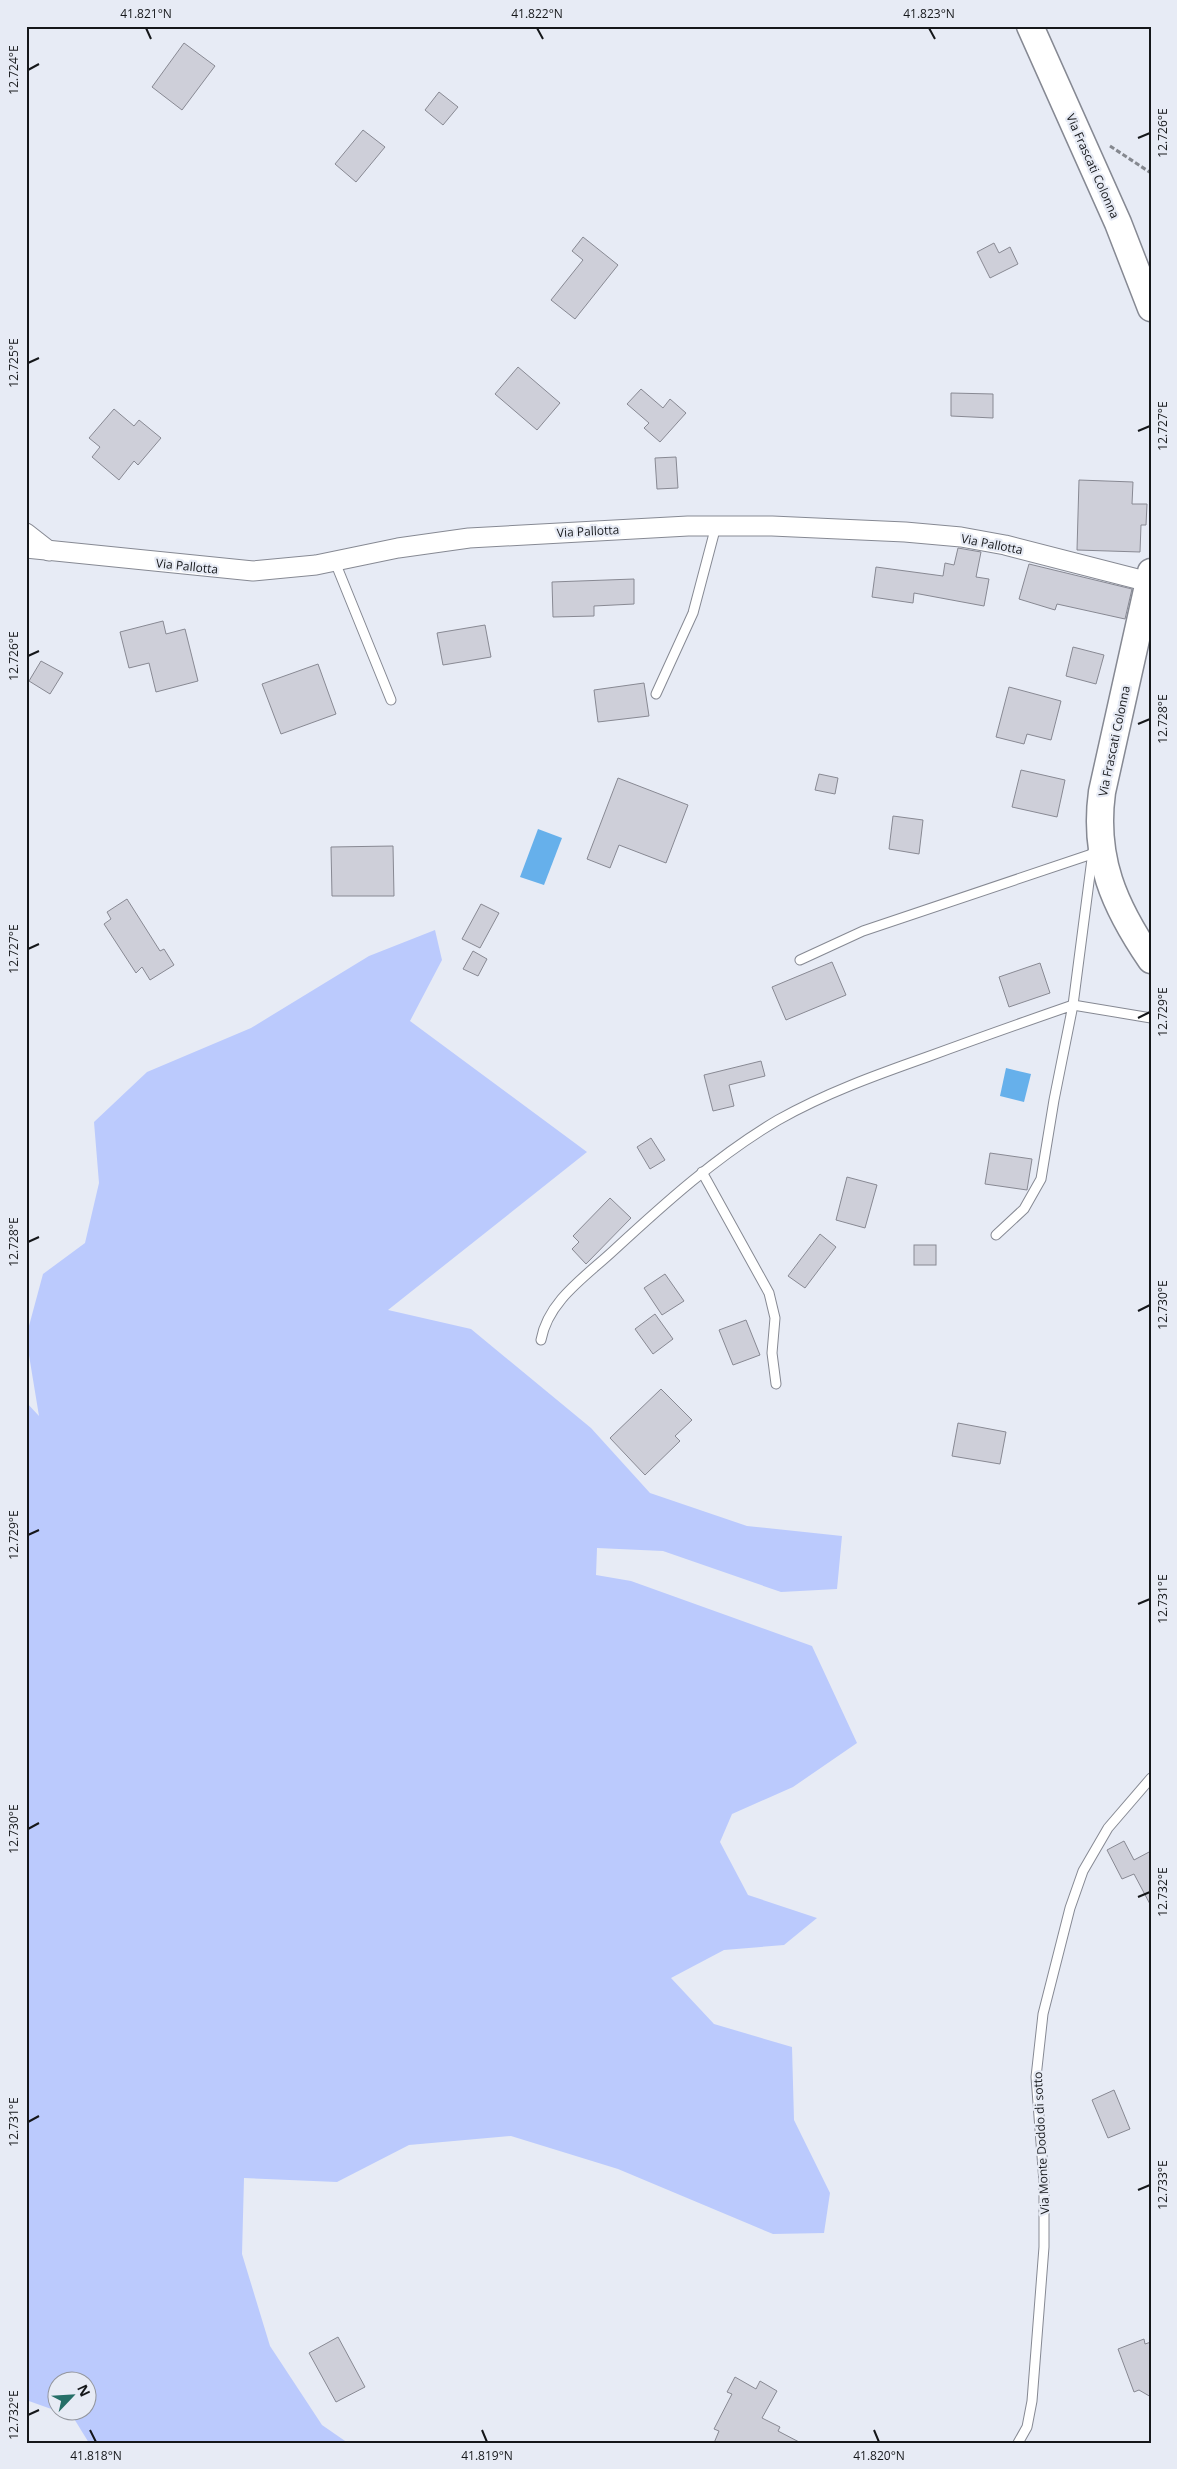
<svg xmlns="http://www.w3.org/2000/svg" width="1177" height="2469" font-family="'Open Sans',sans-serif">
	<rect width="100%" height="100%" fill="#e7ebf5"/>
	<path fill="#bbcafd" d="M435,930L442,960L410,1021L587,1152L388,1310L471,1329L591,1428L650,1493L747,1526L842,1536L837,1589L781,1592L663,1551L597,1548L596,1575L631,1581L812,1646L857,1743L793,1787L732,1814L720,1842L748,1895L817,1918L784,1945L724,1950L671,1978L714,2024L792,2047L794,2120L830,2193L824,2233L773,2234L618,2169L511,2136L409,2145L337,2182L244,2178L242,2254L270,2346L322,2425L348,2443H89L73,2417L58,2412H88V2382H58L57,2411L26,2400V1402L39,1416L26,1337L43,1274L85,1243L99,1183L94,1122L147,1072L251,1028L369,956Z"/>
	<g fill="#66b0eb">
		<path d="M538,829L562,838L544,885L520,877Z"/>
		<path d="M1006,1068L1031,1074L1024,1102L1000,1096Z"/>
	</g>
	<g fill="#cecfd9" stroke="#888993">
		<path d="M184,43L215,66L182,110L152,87Z"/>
		<path d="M439,92L458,107L443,125L425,110Z"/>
		<path d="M363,130L385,147L356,182L335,164Z"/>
		<path d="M583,237L618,265L575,319L551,300L583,260L572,251Z"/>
		<path d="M994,243L999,253L1010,247L1018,264L990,278L977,252Z"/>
		<path d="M518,367L560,403L537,430L495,394Z"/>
		<path d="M641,389L663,408L670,399L686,413L660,442L644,428L649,423L627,404Z"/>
		<path d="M951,393L993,394V418L951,416Z"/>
		<path d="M114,409L134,426L139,420L161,438L138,465L134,461L119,480L92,457L100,447L89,438Z"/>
		<path d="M676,457L678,488L657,489L655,458Z"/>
		<path d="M1079,480L1133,482L1132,504H1147L1146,525H1141L1140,552L1077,550Z"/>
		<path d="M958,548L981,552L976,577L989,579L984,606L914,593L913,603L872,597L876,567L943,576L945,563L954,565Z"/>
		<path d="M1029,564L1132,589L1125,619L1057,604L1055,610L1019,599Z"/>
		<path d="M634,579V604L594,606V616L553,617L552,582Z"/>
		<path d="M163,621L166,634L185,629L198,681L156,692L149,663L129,668L120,632Z"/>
		<path d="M485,625L491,657L443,665L437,633Z"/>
		<path d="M1073,647L1104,655L1096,684L1066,676Z"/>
		<path d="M41,661L63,673L50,694L29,681Z"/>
		<path d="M318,664L336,714L281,734L262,684Z"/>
		<path d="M644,683L649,716L598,722L594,690Z"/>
		<path d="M1009,687L1061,701L1051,740L1027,734L1024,744L996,737Z"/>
		<path d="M1021,770L1065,780L1057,817L1012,807Z"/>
		<path d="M819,774L838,778L835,794L815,790Z"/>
		<path d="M618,778L688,805L666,863L619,845L610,868L587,859Z"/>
		<path d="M893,816L923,820L919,854L889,849Z"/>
		<path d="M393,846L394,896H332L331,847Z"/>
		<path d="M127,899L160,951L164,949L174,965L150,980L142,967L136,973L104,924L111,919L107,912Z"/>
		<path d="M481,904L499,913L480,948L462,939Z"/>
		<path d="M473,951L487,959L478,976L463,969Z"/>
		<path d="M832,962L846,995L786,1020L772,987Z"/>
		<path d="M1040,963L1050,993L1009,1007L999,977Z"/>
		<path d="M761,1061L765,1076L729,1085L734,1106L713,1111L704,1075Z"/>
		<path d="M651,1138L665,1160L650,1169L637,1147Z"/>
		<path d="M990,1153L1032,1159L1027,1190L985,1184Z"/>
		<path d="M847,1177L877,1185L865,1228L836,1220Z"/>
		<path d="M610,1198L631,1218L586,1264L572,1249L579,1242L573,1236Z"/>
		<path d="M820,1234L836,1247L805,1288L788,1276Z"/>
		<rect x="914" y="1245" width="22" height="20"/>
		<path d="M665,1274L684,1301L662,1315L644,1288Z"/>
		<path d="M655,1314L673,1339L653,1354L635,1329Z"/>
		<path d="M746,1320L760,1355L733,1365L719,1330Z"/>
		<path d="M661,1389L692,1420L675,1436L680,1441L645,1475L610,1438Z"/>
		<path d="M958,1423L1006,1432L1000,1464L952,1456Z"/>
		<path d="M1124,1841L1134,1860L1151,1851V1906L1134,1874L1122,1879L1107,1850Z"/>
		<path d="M1114,2090L1130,2129L1108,2138L1092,2100Z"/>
		<path d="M338,2337L365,2387L336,2402L309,2353Z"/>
		<path d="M1144,2339L1145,2344L1151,2342V2397L1139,2390L1134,2392L1118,2349Z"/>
		<path d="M735,2377L756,2389L760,2381L777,2391L762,2418L780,2427L778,2431L801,2443H714L719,2431L714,2429L732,2394L727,2392Z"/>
	</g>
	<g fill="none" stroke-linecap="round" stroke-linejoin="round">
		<defs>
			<g id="lane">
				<path d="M335,562L391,700"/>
				<path d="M656,694L693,613L716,526"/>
				<path d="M1093,851L1073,1005L1151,1018"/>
				<path d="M800,960L863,931L1092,854"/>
				<path d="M702,1172L769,1293L775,1318L772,1353L776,1384"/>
				<path d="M541,1340C548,1301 585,1277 613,1251C665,1203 717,1156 778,1120C826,1093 876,1075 927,1057C976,1039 1024,1022 1073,1005L1054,1100L1041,1179L1024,1209L996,1235"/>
				<path d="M1018,2443L1027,2427L1032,2401L1044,2247V2182L1036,2077L1043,2014L1070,1908L1083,1871L1108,1828L1151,1778"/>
			</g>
			<g id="street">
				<path d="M26,533L49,551"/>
				<path d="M26,548L253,571L316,565L398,548L469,538L688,526H772L905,532L961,537L1005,545L1149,582"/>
			</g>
			<g id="secondary">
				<path d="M1030,26L1118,223L1151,308"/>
				<path d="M1151,572L1102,792C1093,858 1114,906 1151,960"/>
			</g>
		</defs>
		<use href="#lane" stroke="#868993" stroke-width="11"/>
		<use href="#street" stroke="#868993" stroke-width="21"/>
		<use href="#secondary" stroke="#868993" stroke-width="29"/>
		<path stroke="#85888f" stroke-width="3" stroke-dasharray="5 2.5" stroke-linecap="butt" d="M1110,146L1151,173"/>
		<use href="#lane" stroke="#fff" stroke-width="9"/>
		<use href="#street" stroke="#fff" stroke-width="19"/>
		<use href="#secondary" stroke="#fff" stroke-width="26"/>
	</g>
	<path fill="none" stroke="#15171a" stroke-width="2" d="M146,28L151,39M537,28L543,39M929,28L935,39M28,70L39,64M1138,138L1150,133M28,363L39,358M1138,431L1150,426M28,656L39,651M1138,724L1150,719M28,949L39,944M1138,1018L1150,1012M28,1242L39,1237M1138,1311L1150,1305M28,1535L39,1530M1138,1604L1150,1599M28,1829L39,1823M1138,1897L1150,1892M28,2122L39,2116M1138,2190L1150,2185M28,2415L39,2410M90,2430L96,2442M482,2430L487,2442M874,2430L879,2442"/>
	<g text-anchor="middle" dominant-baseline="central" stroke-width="4.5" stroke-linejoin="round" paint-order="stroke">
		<g font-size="12" fill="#15171a" stroke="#e7ebf5">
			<text transform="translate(1093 166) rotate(66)">Via Frascati Colonna</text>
			<text transform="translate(588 531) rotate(-3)">Via Pallotta</text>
			<text transform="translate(992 544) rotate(11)">Via Pallotta</text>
			<text transform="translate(187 566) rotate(6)">Via Pallotta</text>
			<text transform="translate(1114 741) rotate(-78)">Via Frascati Colonna</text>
			<text transform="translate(1041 2143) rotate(-93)">Via Monte Doddo di sotto</text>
		</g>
	</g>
	<rect width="1177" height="2469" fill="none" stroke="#e7ebf5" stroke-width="55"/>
	<g transform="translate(72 2396) rotate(65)"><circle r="24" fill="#e7ebf5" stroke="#93969d"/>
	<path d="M0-4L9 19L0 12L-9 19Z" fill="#266f68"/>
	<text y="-8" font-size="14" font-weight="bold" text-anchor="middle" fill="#15171a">N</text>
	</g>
	<rect x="28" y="28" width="1122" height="2414" fill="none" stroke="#15171a" stroke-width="2"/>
	<g font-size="12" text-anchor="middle" fill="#15171a">
		<text x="146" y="18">41.821°N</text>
		<text x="537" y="18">41.822°N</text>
		<text x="929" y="18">41.823°N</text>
		<text transform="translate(14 70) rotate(-90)" y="4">12.724°E</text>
		<text transform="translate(1163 133) rotate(-90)" y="4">12.726°E</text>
		<text transform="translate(14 363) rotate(-90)" y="4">12.725°E</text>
		<text transform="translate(1163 426) rotate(-90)" y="4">12.727°E</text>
		<text transform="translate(14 656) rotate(-90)" y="4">12.726°E</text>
		<text transform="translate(1163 719) rotate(-90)" y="4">12.728°E</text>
		<text transform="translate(14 949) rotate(-90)" y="4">12.727°E</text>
		<text transform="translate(1163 1012) rotate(-90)" y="4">12.729°E</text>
		<text transform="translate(14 1242) rotate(-90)" y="4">12.728°E</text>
		<text transform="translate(1163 1305) rotate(-90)" y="4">12.730°E</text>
		<text transform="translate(14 1535) rotate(-90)" y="4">12.729°E</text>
		<text transform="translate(1163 1599) rotate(-90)" y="4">12.731°E</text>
		<text transform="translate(14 1829) rotate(-90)" y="4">12.730°E</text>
		<text transform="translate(1163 1892) rotate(-90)" y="4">12.732°E</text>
		<text transform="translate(14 2122) rotate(-90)" y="4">12.731°E</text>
		<text transform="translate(1163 2185) rotate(-90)" y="4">12.733°E</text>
		<text transform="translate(14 2415) rotate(-90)" y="4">12.732°E</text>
		<text x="96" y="2460">41.818°N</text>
		<text x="487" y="2460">41.819°N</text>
		<text x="879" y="2460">41.820°N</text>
	</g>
</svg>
